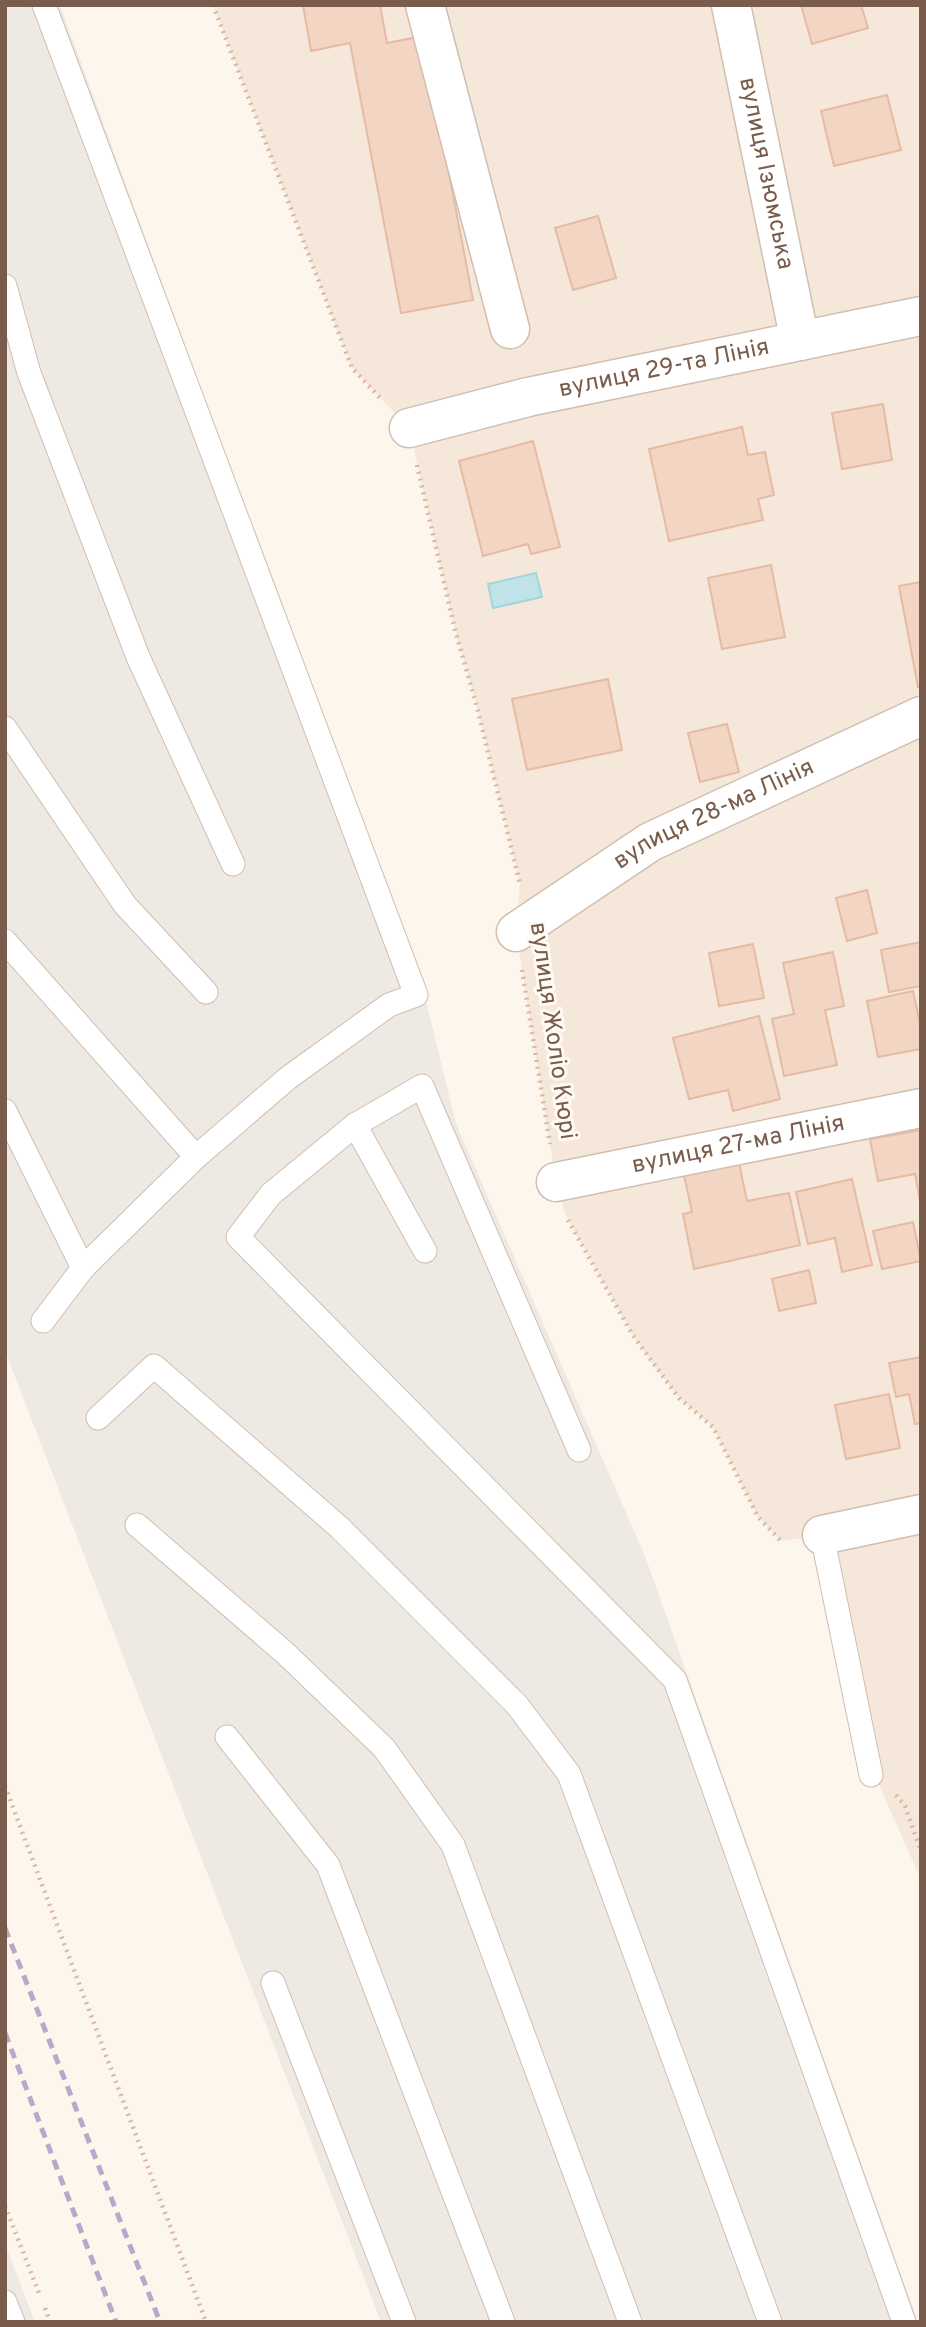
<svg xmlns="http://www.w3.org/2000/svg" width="926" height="2327" font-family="Overpass,sans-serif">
	<rect width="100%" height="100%" fill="#fdf6ec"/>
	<path fill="#f5e8da" d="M213,5H921V1880L869,1762L822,1535L781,1541L758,1517L713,1427L679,1398L657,1370L632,1334L566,1216L556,1182L516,932L520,884L477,707L455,630L409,428L352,368Z"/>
	<g fill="#efe9e4">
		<path d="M5,5H60L427,1005L456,1124L645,1556L918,2322H381L5,1351Z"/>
		<path d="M5,2244L35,2322H5Z"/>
	</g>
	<path fill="#bfe3e8" stroke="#a5d3da" stroke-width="2" d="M536,573L542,597L493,608L488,584Z"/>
	<g fill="#f3d5c3" stroke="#e6bba3" stroke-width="2">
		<path d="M303,5H380L387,43L423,36L473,300L401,313L350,43L311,51Z"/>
		<path d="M801,5H861L868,28L812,44Z"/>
		<path d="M887,95L901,150L834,166L821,111Z"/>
		<path d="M598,216L616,278L573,290L555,228Z"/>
		<path d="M883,404L892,460L842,469L832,413Z"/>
		<path d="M742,427L748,455L765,452L774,495L758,499L763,520L669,541L649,449Z"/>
		<path d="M533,441L560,547L531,554L528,544L483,556L459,461Z"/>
		<path d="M771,565L785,637L722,649L708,578Z"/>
		<path d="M921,582V687H918L899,586Z"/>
		<path d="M608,679L622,750L527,770L512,699Z"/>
		<path d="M727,724L739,772L700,782L688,733Z"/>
		<path d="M867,890L877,933L847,941L836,898Z"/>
		<path d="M921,942V986L889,992L881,950Z"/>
		<path d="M753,944L764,998L719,1006L709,953Z"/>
		<path d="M833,952L844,1006L825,1010L837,1065L784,1076L772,1019L794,1014L783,963Z"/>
		<path d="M913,991L921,1028V1049L878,1057L867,1001Z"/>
		<path d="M759,1016L780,1099L733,1111L728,1090L689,1099L673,1038Z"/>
		<path d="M921,1130V1206L915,1174L878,1181L870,1139Z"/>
		<path d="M739,1163L747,1201L789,1193L800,1245L694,1269L683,1214L692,1212L684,1175Z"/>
		<path d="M852,1179L872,1265L842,1272L835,1238L808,1244L796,1192Z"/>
		<path d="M913,1222L921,1261L882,1269L873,1231Z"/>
		<path d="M809,1270L816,1303L779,1311L772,1279Z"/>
		<path d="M921,1357V1423L915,1424L909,1394L896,1397L889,1363Z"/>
		<path d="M889,1394L900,1448L846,1459L835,1405Z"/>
	</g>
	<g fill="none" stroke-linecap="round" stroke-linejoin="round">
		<defs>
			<g id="lane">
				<path d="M5,286L29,373L138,657L233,864"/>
				<path d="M5,728L125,905L206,992"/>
				<path d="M5,941L196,1157"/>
				<path d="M5,1111L83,1268"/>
				<path d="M355,1125L425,1251"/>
				<path d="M43,1321L83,1268L196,1157L288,1078L389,1005L416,995L44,5"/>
				<path d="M98,1418L154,1366L340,1528L517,1705L569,1774L770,2322"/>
				<path d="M579,1450L422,1086L355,1125L271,1194L238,1237L675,1680L904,2322"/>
				<path d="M137,1525L285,1653L384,1748L453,1845L630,2322"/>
				<path d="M822,1535L871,1775"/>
				<path d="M227,1737L328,1865L503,2322"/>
				<path d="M273,1983L404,2322"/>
				<path d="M5,2302L13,2322"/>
			</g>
			<g id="street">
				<path d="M425,5L510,329"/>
				<path id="s1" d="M731,5L800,341"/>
				<path id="s2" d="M409,428L528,397L921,316"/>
				<path id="s3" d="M516,932L650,842L921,716"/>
				<path id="s4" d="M556,1182L921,1108"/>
				<path d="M822,1535L921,1514"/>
			</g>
		</defs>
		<use href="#lane" stroke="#d1beb0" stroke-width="25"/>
		<use href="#street" stroke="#d1beb0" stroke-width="41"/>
		<g stroke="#d9b8a5" stroke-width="4.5" stroke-dasharray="2 5" stroke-linecap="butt">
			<path d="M213,5L352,368L383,401"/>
			<path d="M417,465L455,630L477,707L520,884"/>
			<path d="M522,970L550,1144"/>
			<path d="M568,1220L632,1334L679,1398L713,1427L758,1517L781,1541L783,1540"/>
			<path d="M5,1786L206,2322"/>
			<path d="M896,1795L905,1806L921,1851"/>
			<path d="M5,2206L39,2293"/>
			<path d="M45,2308L50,2322"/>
		</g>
		<use href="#lane" stroke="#fff" stroke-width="23"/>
		<use href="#street" stroke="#fff" stroke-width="38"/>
		<g stroke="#b9a8c9" stroke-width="5" stroke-dasharray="10 7" stroke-linecap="butt">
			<path d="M5,1928L160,2322"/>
			<path d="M5,2033L116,2322"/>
		</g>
	</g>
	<g text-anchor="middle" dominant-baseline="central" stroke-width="6" stroke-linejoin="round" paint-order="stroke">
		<g font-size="24" fill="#7a5c4d" stroke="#fffaf3">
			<text stroke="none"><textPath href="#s1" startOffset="172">вулиця Ізюмська</textPath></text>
			<text stroke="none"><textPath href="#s2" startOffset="262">вулиця 29-та Лінія</textPath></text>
			<text stroke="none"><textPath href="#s3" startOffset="231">вулиця 28-ма Лінія</textPath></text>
			<text transform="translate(552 1031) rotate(82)">вулиця Жоліо Кюрі</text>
			<text stroke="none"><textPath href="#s4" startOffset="186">вулиця 27-ма Лінія</textPath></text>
		</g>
	</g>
	<rect width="926" height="2327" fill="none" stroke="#7a5c4d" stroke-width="14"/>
</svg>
